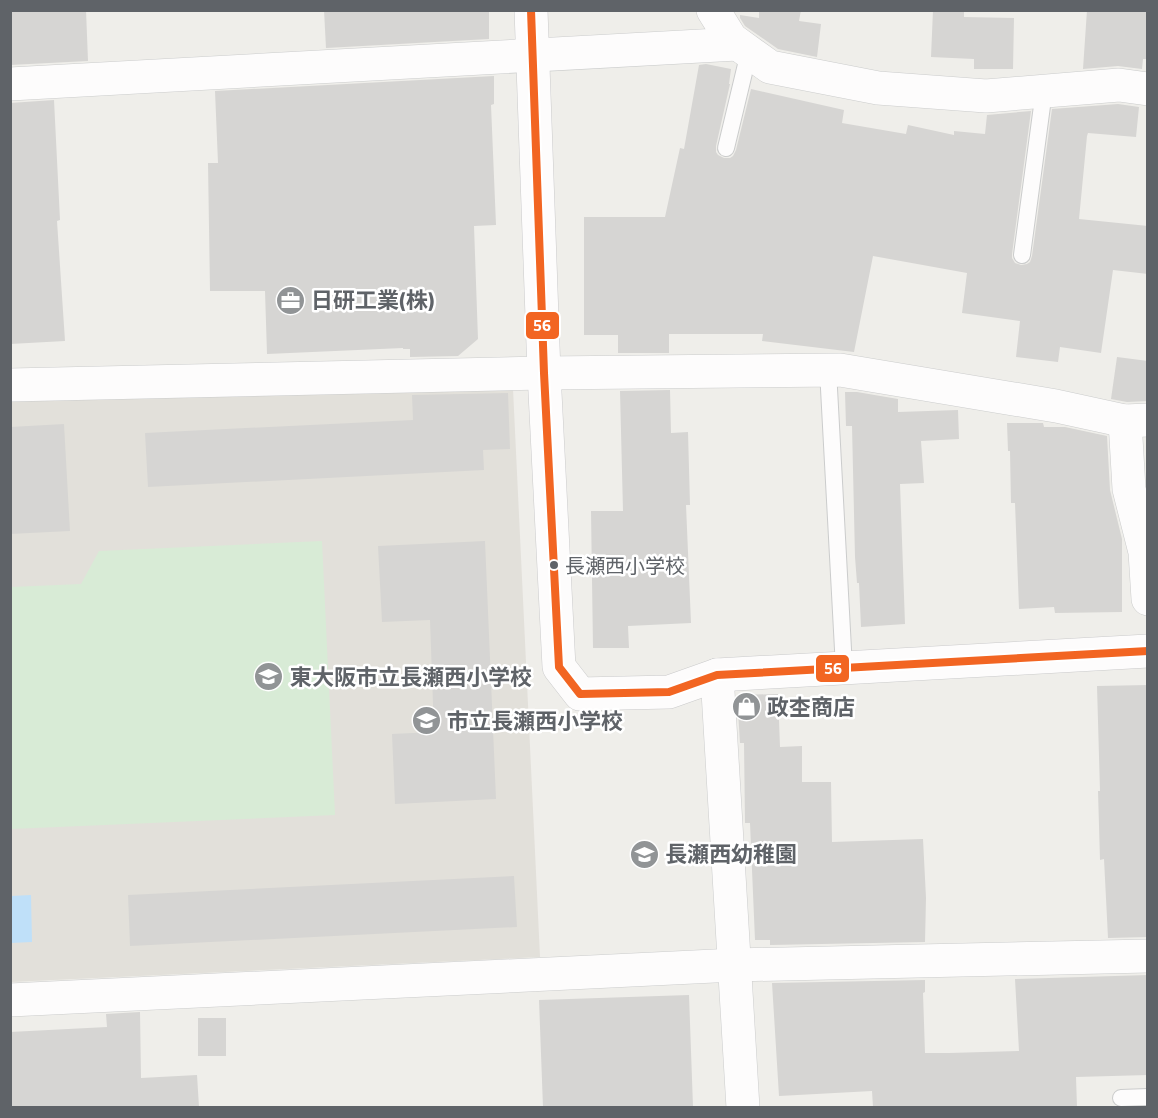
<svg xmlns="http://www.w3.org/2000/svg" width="1158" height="1118" font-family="'Titillium Web','Noto Sans JP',sans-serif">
	<rect width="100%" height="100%" fill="#efeeea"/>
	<path fill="#e2e0da" d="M513,389L540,957L11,982L10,397Z"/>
	<path fill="#d8ebd6" d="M322,541L335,815L11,829V587L81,584L99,551Z"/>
	<path fill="#bfe0f9" d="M31,895L32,942L11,943V896Z"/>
	<g fill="#d6d5d3">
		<path d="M10,10H86L88,61L10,65Z"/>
		<path d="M324,10H489V39L326,48Z"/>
		<path d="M759,10H801L799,21L821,24L817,57L778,49L745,26L740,18V15L759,18Z"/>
		<path d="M933,10H964V17L1014,18L1013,69H974V59L931,57Z"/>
		<path d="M1087,10H1148V59H1143L1142,69L1118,66L1083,69Z"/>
		<path d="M706,64L731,69L729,84H730L716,146V152L718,155L724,158H730L733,156L736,150L751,89L844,110L842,123L906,134L908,125L954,135V131L985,134L987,115L1031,111L1012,254V258L1015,263L1021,265L1027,264L1030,262L1032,256L1052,109L1118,104L1139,107L1136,137L1088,133L1087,136L1079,219L1148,226V274L1113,270L1101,353L1060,347L1058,362L1016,357L1020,321L962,313L967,273L873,256L854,352L762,341L763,334H669V353H618V335H584V217H665L680,148L684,149L699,65Z"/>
		<path d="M494,76V104L491,105L496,225L474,226L478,339L458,356L410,357V349H403V348L267,354L265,291H210L208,163H218L215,91Z"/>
		<path d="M54,100L60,220L57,221L65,341L10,344V103Z"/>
		<path d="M1117,357L1148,361V401L1127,402L1111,399Z"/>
		<path d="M670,390L671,433L688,432L690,505H686L691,623L628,626L629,648H593L591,511H623L620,391Z"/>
		<path d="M845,392H857L898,399V412L958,410L959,439L921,441L924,483L900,484L905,624L861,627L859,583H857L855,557L852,426H846Z"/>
		<path d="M508,393L510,449L483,450L484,470L148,487L145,433L413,420L412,395Z"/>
		<path d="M1007,423H1043L1044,427H1065L1107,436L1110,490L1122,539V612L1055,613L1054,607L1019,609L1015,503H1011L1010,451H1008Z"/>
		<path d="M64,424L70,531L10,534V427Z"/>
		<path d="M485,541L496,799L395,804L392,734L434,732L430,620L382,622L378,546Z"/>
		<path d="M1148,685V937L1108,938L1104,859L1100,860L1098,791H1100L1097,686Z"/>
		<path d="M778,694L780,747L802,746V782H831L832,842L923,839L926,898L925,942L770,945V940H755L750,823H745L744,743H740L737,695Z"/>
		<path d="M514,876L517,927L130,946L128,895Z"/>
		<path d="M1148,975V1075L1076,1077L1077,1107H873L872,1091L779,1096L772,983L925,980V992L923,993L925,1053H949L1019,1051L1015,979Z"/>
		<path d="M689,995L693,1107H543L539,1000Z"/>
		<path d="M140,1012L141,1078L197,1075L199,1107H10V1032L107,1027L106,1014Z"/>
		<rect x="198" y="1018" width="28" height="38"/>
	</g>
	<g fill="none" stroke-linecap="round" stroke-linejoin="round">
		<defs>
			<g id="lane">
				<path d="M726,148L749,52"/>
				<path d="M1022,255L1044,91"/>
				<path d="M828,370L844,668"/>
				<path d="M1121,1098L1148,1097"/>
			</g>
			<g id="street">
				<path d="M713,10L731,39L770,67L878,88L986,96L1119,85L1148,89"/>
				<path d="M10,84L737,44"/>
				<path d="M10,385L544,373L840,370L1056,406L1125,421L1148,420"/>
				<path d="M1125,421L1129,489L1145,552L1148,599"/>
				<path d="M717,675L743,1108"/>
				<path d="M10,1000L735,965L1148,956"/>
			</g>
			<path id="secondary" d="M531,10L544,373L559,667L580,694L669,692L717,675L1148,651"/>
		</defs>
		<use href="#lane" stroke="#cbcccc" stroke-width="18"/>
		<use href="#street" stroke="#cbcccc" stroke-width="34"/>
		<use href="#secondary" stroke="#cacacb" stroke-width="34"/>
		<use href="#lane" stroke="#fdfcfc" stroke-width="16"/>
		<use href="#street" stroke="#fdfcfc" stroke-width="33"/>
		<use href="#secondary" stroke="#fdfcfc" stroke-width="33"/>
		<defs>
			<path id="bus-1" d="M531,10L544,373L559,667L580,694L669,692L717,675L1148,651"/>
		</defs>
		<use href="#bus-1" stroke="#fff" stroke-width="12"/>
		<use href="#bus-1" stroke="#f26522" stroke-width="8"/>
	</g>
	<defs>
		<symbol id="office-disc" viewBox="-11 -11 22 22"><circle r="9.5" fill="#919496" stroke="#fff"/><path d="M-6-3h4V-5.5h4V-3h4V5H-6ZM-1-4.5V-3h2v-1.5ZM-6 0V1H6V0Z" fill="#fff"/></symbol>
		<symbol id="school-disc" viewBox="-11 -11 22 22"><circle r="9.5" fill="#919496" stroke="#fff"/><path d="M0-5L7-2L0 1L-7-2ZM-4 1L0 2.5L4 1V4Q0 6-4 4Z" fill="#fff"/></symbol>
		<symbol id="shop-disc" viewBox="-11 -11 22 22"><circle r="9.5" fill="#919496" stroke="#fff"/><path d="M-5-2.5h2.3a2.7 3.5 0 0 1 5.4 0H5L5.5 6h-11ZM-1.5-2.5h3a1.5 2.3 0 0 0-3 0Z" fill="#fff"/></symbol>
	</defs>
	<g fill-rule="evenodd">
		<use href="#office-disc" x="274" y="284" width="33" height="33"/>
		<use href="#school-disc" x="252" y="660" width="33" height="33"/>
		<use href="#shop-disc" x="730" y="690" width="33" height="33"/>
		<use href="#school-disc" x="410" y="704" width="33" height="33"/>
		<use href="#school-disc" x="628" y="838" width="33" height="33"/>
	</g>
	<circle fill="#5f6368" stroke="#fff" stroke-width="2" cx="554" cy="565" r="5"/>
	<g text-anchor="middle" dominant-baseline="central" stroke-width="5" stroke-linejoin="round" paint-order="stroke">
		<g font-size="20" fill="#5f6368" stroke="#fff" text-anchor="start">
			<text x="565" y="565">長瀬西小学校</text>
		</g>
		<g font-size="22" font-weight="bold" fill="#5f6368" stroke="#fff" text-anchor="start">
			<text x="311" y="300">日研工業(株)</text>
			<text x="290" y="677">東大阪市立長瀬西小学校</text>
			<text x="767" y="707">政杢商店</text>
			<text x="447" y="721">市立長瀬西小学校</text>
			<text x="665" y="854">長瀬西幼稚園</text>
		</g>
	</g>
	<g stroke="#fff" stroke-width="2">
		<rect x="525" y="311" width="35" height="29" rx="6" fill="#f26522"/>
		<rect x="815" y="654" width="35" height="29" rx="6" fill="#f26522"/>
	</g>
	<g font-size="16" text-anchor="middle" font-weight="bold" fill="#fff">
		<text x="542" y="331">56</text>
		<text x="833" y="674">56</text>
	</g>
	<rect width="1158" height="1118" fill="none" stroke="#5f6368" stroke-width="24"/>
</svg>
